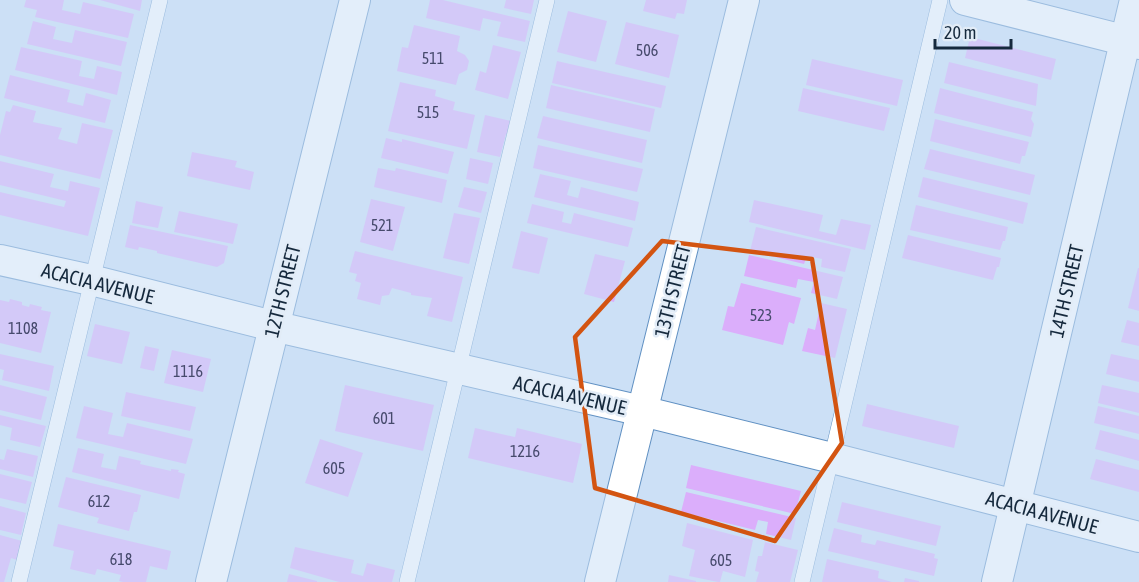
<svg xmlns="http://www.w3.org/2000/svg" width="1139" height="582" font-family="'Asap Condensed',sans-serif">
	<rect width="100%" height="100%" fill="#cce0f6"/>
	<g fill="#dbaefb">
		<path d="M26,0H64L62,10L80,14L83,2L134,14L128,38L35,17L37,10L24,7Z"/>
		<path d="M100,0H142L140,11Z"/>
		<path d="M430,0H443L530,21L525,42L497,36L501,22L483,18L480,31L426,18Z"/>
		<path d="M506,0H534L531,14L504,8Z"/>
		<path d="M646,0H687L684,14L677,13L675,19L643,11Z"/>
		<path d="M568,11L607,21L596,62L557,52Z"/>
		<path d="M33,21L56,27L53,39L72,43L75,30L127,42L121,66L27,44Z"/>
		<path d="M626,22L679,35L669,78L615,64Z"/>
		<path d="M414,25L460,36L457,51L465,55L469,61L467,70L459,74L456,85L397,71L402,47L408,48Z"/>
		<path d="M970,37L1056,59L1051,80L965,58Z"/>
		<path d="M493,45L521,52L508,99L475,90L480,71L486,73Z"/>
		<path d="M21,47L82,61L79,76L94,79L97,66L122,72L117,95L15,70Z"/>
		<path d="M812,59L903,80L897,106L806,85Z"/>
		<path d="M557,61L666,86L661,108L552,83Z"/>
		<path d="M949,62L1038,84L1036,106L944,83Z"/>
		<path d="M10,75L70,90L67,102L83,106L86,93L111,100L105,123L4,98Z"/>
		<path d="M400,82L436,90L435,96L455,102L453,110L475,115L467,149L388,131Z"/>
		<path d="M551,85L655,109L650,132L546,108Z"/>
		<path d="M803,88L890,108L884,131L798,111Z"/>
		<path d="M940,88L1033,112L1031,119L1034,124L1031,137L934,113Z"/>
		<path d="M13,105L36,111L33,122L62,128L58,139L77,144L82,123L113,130L100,179L0,155V135L6,111L10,112Z"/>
		<path d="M485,115L511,121L508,134H506L500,157L477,152Z"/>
		<path d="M543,116L647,140L642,163L537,138Z"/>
		<path d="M935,119L1029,142L1025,156H1022L1020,164L930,141Z"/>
		<path d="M386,138L402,142V139L454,152L448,174L381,158Z"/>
		<path d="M538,145L643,169L637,192L533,168Z"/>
		<path d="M930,149L1035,175L1030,195L924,169Z"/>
		<path d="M192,152L237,161L235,167L254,172L250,190L187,176Z"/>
		<path d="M470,158L493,163L488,184L466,179Z"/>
		<path d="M0,161L54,174L50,187L68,191L70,181L100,188L88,236L0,215V192L64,207L66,201L0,185Z"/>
		<path d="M378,168L395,171L396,168L447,180L442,203L374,187Z"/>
		<path d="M540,174L571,181L567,195L578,198L581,187L639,202L635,221L534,197Z"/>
		<path d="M923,177L1028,203L1023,224L918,197Z"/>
		<path d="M464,187L487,192L481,213L458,207Z"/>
		<path d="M371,199L405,207L393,251L360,242Z"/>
		<path d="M754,200L823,215L819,231L836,235L841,219L871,225L865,250L749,222Z"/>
		<path d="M136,201L163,207L158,228L132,223Z"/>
		<path d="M532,204L564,212L562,222L571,224L574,213L633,228L628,247L527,223Z"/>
		<path d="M916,205L1008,227L1005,241H1003L1000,250L910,230Z"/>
		<path d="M179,211L238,224L233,244L174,232Z"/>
		<path d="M454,213L480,218L469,264L443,258Z"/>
		<path d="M130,225L228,246L224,263L217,267L157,253V251L139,247L138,250L125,247Z"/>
		<path d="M756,227L851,249L845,272L821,267L822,259L807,256L804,264L750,251Z"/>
		<path d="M521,231L548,238L539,274L512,268Z"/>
		<path d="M908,235L1001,258L999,267H997L993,280L902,258Z"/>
		<path d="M355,251L463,277L452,322L427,316L432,298L411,295V293L392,288L389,295L382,296L380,305L357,299L361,283L355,281L357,274L349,272Z"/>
		<path d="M595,254L625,261L614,302L584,294Z"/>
		<path d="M749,255L843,277L837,299L811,293L814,282L798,279L796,288L744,276Z"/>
		<path d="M1138,268H1139V311L1128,308Z"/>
		<path d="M741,283L801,298L794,324L789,322L783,345L722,330L728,306L734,307Z"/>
		<path d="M10,299L22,302V305L29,307L30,304L42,307L41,310L51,312L41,353L0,343V300L9,302Z"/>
		<path d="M821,303L847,309L835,358L802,351L808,328L815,330Z"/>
		<path d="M1127,320L1139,323V346L1121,342Z"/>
		<path d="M95,324L130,332L122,364L87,356Z"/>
		<path d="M145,346L159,349L154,371L140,368Z"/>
		<path d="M172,350L211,359L203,392L164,383Z"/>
		<path d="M0,354L54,366L49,391L2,380L4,370L0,369Z"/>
		<path d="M1111,354L1139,360V382L1106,374Z"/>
		<path d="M0,385L47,397L41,420L0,410Z"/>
		<path d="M345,385L434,405L423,451L335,431Z"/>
		<path d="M1102,385L1139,393V413L1098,403Z"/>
		<path d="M126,392L196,407L190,431L121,416Z"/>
		<path d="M867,404L959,426L954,448L862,426Z"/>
		<path d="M84,406L113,413L108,434L123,437L127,423L193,439L186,464L76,438Z"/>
		<path d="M1098,406L1139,416V434L1094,423Z"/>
		<path d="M0,415L46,426L40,447L10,440L12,428L0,425Z"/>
		<path d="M475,428L515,437L517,428L582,444L573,483L468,458Z"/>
		<path d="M1100,430L1139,440V461L1095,449Z"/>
		<path d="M320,439L363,453L348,497L305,483Z"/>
		<path d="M78,448L104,454L101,467L116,470L119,456L141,461L140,464L171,471V469L179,470L178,472L185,474L179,499L72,472Z"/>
		<path d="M7,449L38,456L33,477L0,469V459L4,460Z"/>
		<path d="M1096,459L1139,470V492L1090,479Z"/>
		<path d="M691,465L801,491L795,514L686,488Z"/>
		<path d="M0,474L32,482L26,504L0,498Z"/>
		<path d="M66,477L141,495L137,512H134L129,531L97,523L99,518L58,507Z"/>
		<path d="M686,492L796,518L791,540L766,534L768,522L758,520L755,530L681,512Z"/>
		<path d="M842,502L941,526L936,546L837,522Z"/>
		<path d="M0,506L26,513L21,535L0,530Z"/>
		<path d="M687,523L753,540L745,577L723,571L720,582H718L689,576L695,550L682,546Z"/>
		<path d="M58,524L171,551L167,570L150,566L146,582H123L119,581L121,575L97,569L95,575L70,569L74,551L53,546Z"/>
		<path d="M834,528L862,535L861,542L875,545L877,540L935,554L934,558L938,559L934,576L828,551Z"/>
		<path d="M0,535L22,541L17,560L11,558L4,582H0Z"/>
		<path d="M765,542L798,550L790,582H756L759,572L755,571L758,556H762Z"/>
		<path d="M295,547L354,560L351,573L363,576L367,563L395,570L392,582H339L290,568Z"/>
		<path d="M827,559L879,571L878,578L892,582H822Z"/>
		<path d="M289,574L317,581V582H287Z"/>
		<path d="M669,575L696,581V582H668Z"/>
		<path d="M905,578L919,581V582H904Z"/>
	</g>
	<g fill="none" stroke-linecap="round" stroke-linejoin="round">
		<defs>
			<g id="service">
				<path d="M19,582L160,0"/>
				<path d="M407,582L547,0"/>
				<path d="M802,582L940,0"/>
			</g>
			<g id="minor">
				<path d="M965,0L1139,44"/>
				<path d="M0,260L91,280L273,326L642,411L832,458L1139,537"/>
				<path d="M211,582L355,0"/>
				<path d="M600,582L744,0"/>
				<path d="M997,582L1135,0"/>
			</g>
		</defs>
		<use href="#service" stroke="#6191c3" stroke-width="16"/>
		<use href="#minor" stroke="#6191c3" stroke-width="32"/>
		<use href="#service" stroke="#fff" stroke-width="15"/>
		<use href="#minor" stroke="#fff" stroke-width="30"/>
	</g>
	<path d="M0 0H1139V582H0ZM662,241L812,259L842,443L775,541L595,488L575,337Z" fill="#cce0f6" fill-opacity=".55" fill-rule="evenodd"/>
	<path fill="none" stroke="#d35411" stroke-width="4.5" stroke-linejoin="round" d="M662,241L812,259L842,443L775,541L595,488L575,337Z"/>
	<g text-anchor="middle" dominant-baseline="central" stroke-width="5" stroke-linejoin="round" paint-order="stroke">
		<g font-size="16" fill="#464a6c">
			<text x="647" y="50">506</text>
			<text x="433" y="58">511</text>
			<text x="428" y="112">515</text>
			<text x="382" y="225">521</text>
			<text x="761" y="315">523</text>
			<text x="23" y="328">1108</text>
			<text x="188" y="371">1116</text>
			<text x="384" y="418">601</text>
			<text x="525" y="451">1216</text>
			<text x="334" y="468">605</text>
			<text x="99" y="501">612</text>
			<text x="121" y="559">618</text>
			<text x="721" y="560">605</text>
		</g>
		<g font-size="20" fill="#15293d" stroke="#e2ecf7">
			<text transform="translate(98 283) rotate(14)">ACACIA AVENUE</text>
			<text transform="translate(282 291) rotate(-76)">12TH STREET</text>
			<text transform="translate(672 291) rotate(-76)">13TH STREET</text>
			<text transform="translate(1066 291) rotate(-77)">14TH STREET</text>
			<text transform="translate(570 395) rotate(13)">ACACIA AVENUE</text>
			<text transform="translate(1042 512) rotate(15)">ACACIA AVENUE</text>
		</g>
	</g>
	<path d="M935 39v9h76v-9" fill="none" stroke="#15293d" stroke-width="3"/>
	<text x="944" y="39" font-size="18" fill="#15293d" stroke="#e2ecf7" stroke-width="4.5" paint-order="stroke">20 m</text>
</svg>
